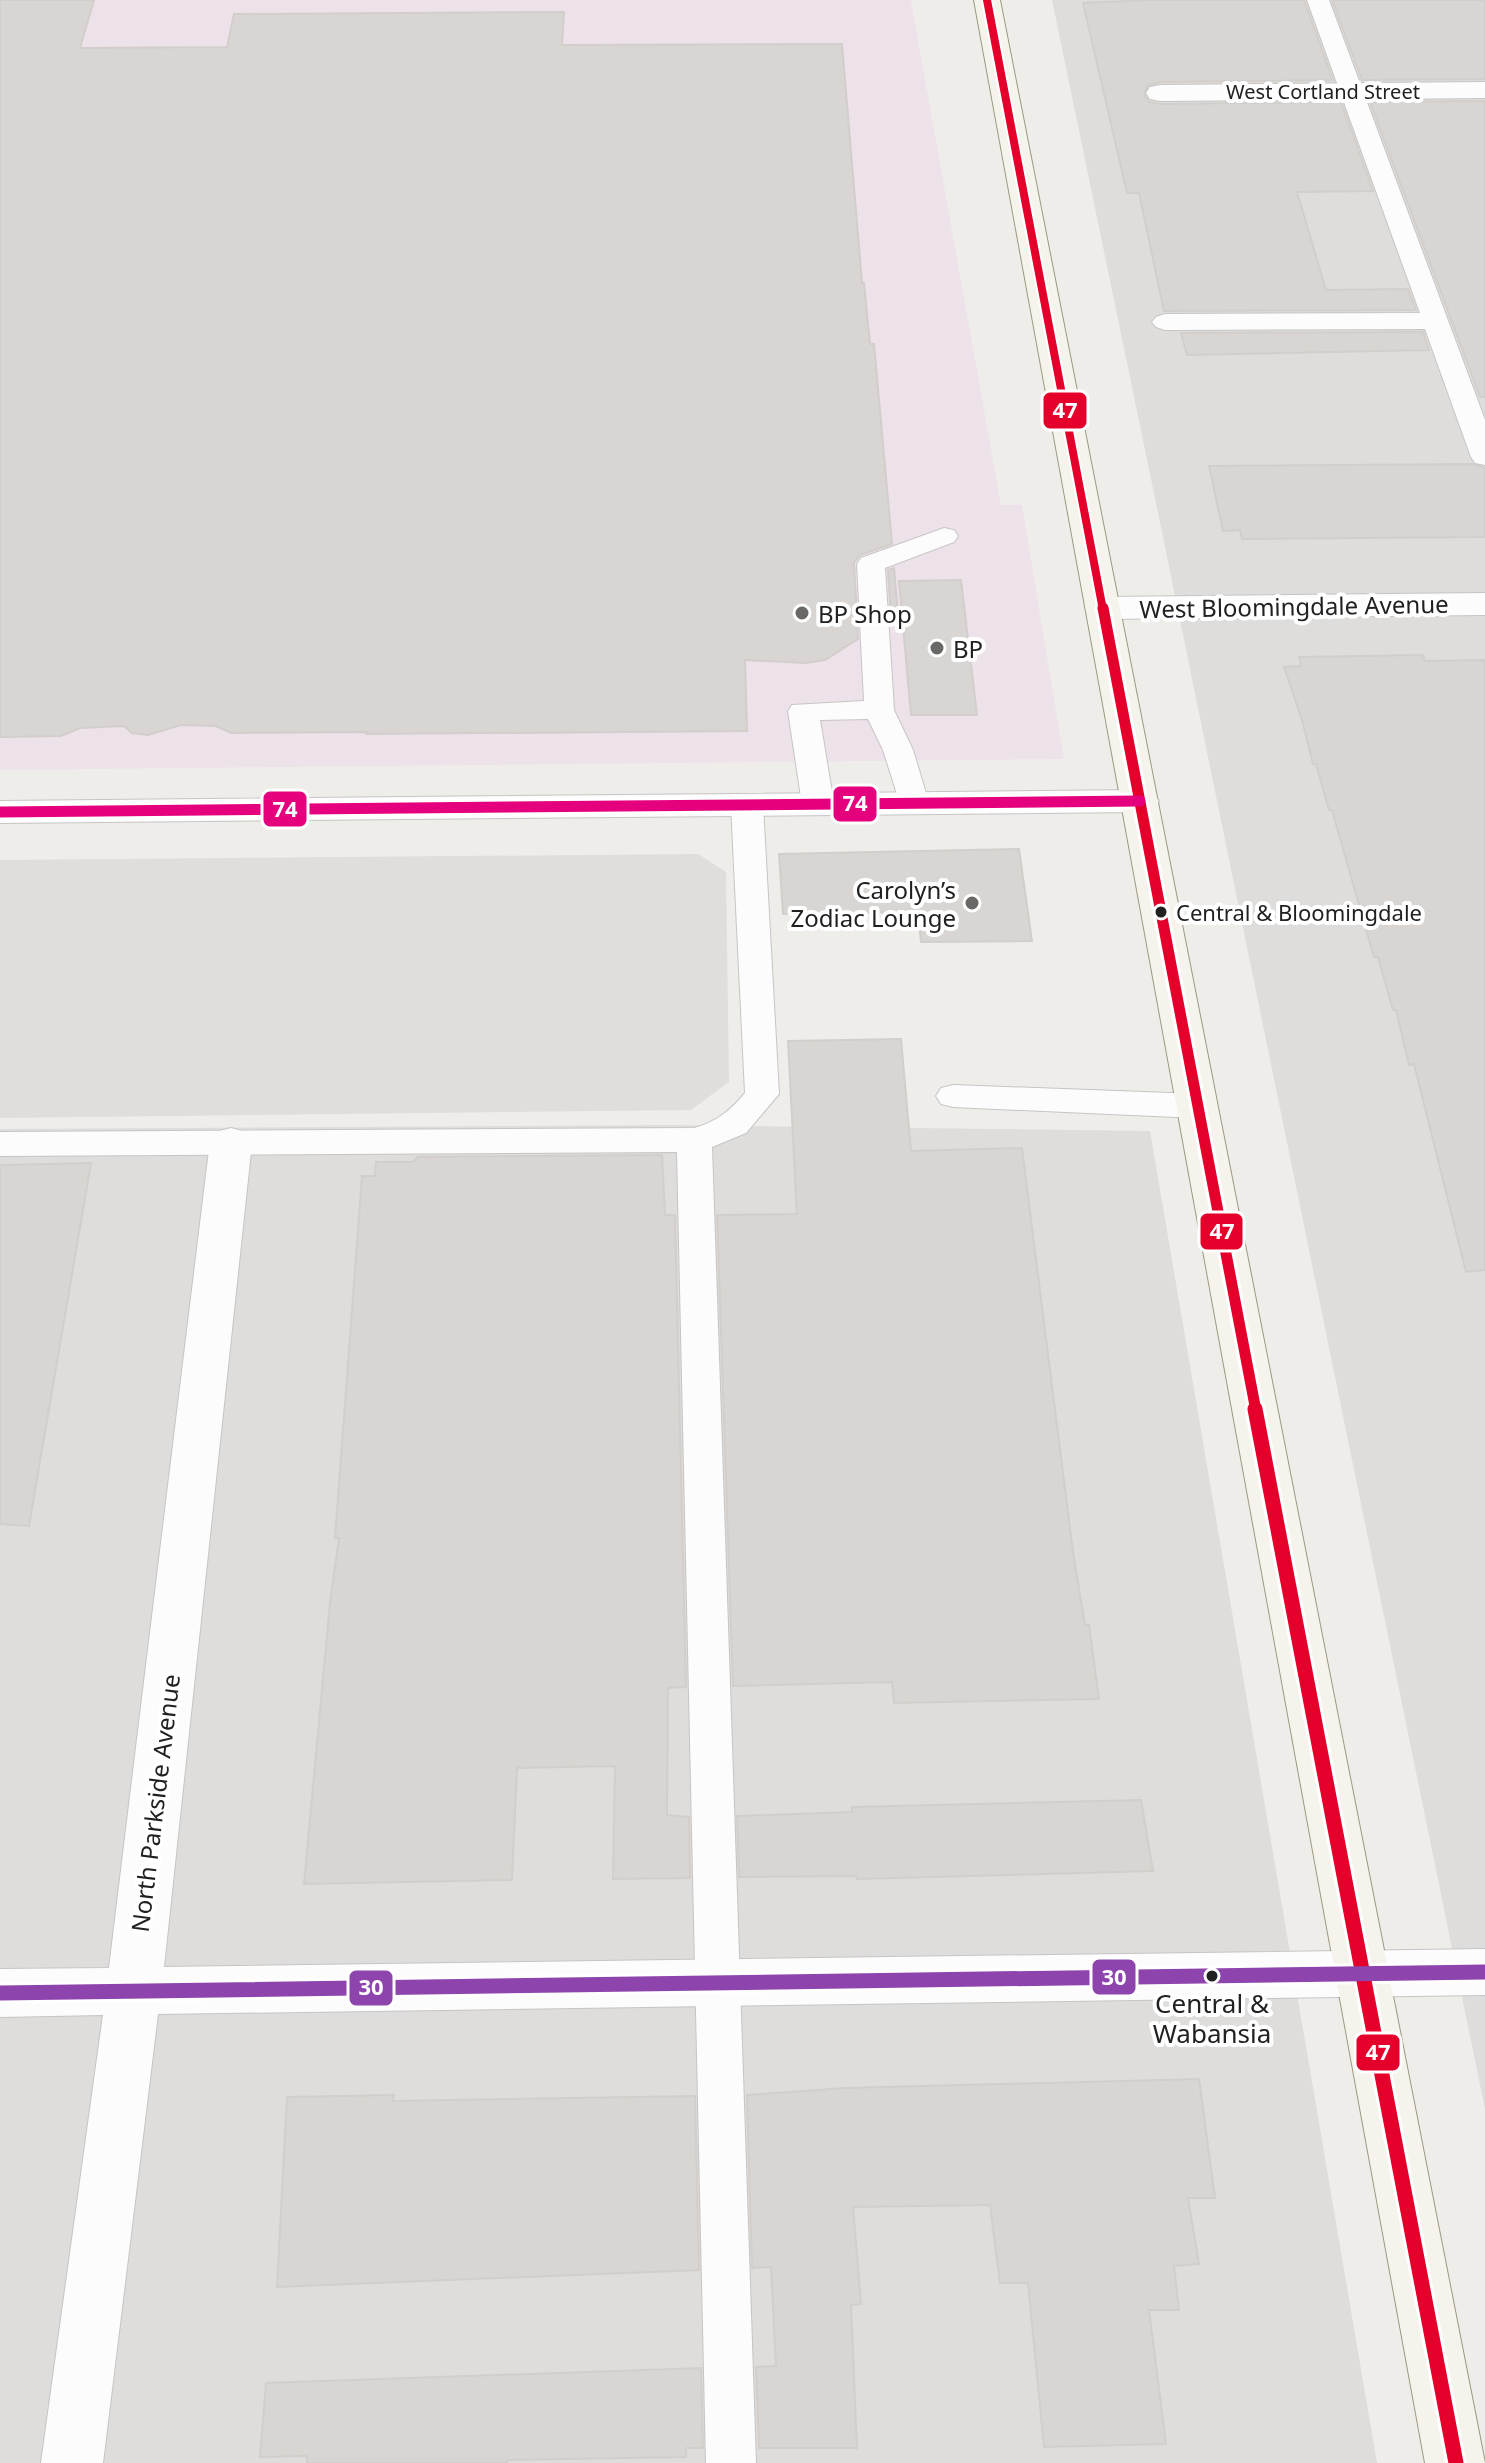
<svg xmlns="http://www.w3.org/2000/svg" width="1485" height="2463" font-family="'Noto Sans',sans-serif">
	<rect width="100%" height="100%" fill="#efedea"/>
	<g fill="#dedddb">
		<path d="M1052,0H1485V2109L1156,503Z"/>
		<path d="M671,1125L1150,1131L1377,2463H0V1129Z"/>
	</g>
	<path fill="#ede2ea" d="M0,0H911L1001,505H1022L1064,759L0,770Z"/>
	<path fill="#dfdedd" d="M698,854L726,872L729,1082L691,1110L0,1118V860Z"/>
	<g fill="#d8d5d2" stroke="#d2cecb" stroke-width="2">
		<path d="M0,0H94L80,48L227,47L234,14L564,12L562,45L842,44L862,283H864L870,344H874L892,544L860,555L854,562L858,639L825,660L806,663L745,660L747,731L366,734L367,732L231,733L216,726L181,725L148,735L132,733L124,726L80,728L61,736L0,737Z"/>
		<path d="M1146,0H1304L1333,80L1160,82L1148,85L1144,95L1149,102L1160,104L1341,102L1373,191L1297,192L1326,290L1408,289L1416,310L1164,311L1139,193H1127L1083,3Z"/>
		<path d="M1332,0H1485V79L1362,80Z"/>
		<path d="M1485,101V397H1480L1370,102Z"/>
		<path d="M1423,332L1429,350L1187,355L1181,333Z"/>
		<path d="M1472,464L1485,468V537L1242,539L1240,530L1223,531L1209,466Z"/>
		<path d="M894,568L898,614L891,619L888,570Z"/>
		<path d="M961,580L977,715H911L899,581Z"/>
		<path d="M1423,655L1425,661L1485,660V1270L1466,1272L1414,1064L1409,1065L1396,1010H1393L1378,957H1374L1332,810H1329L1316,764H1313L1302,720L1284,667L1301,666L1299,657Z"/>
		<path d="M1019,849L1032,941L921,942L918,912L783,914L779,854Z"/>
		<path d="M901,1039L911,1151L1022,1148L1073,1552L1085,1625H1089L1099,1699L894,1703L892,1682L733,1686L717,1215L797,1214L788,1041Z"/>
		<path d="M662,1155L665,1215H675L686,1687L668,1688L667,1815L689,1817L690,1878L613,1879L615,1766L517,1768L512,1880L304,1884L330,1603L339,1538H335L362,1176H375L376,1162H413L418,1157Z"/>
		<path d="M91,1163L29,1526L0,1524V1165Z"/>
		<path d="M1141,1800L1153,1871L857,1879L856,1876L739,1877L737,1816L852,1812V1807Z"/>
		<path d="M1199,2079L1215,2198H1188L1199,2264L1174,2266L1179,2310H1149L1166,2444L1044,2447L1028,2283H1000L990,2205L853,2207L861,2304L851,2305L857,2448H759L756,2367L776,2366L771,2267L752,2268L747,2095L845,2088Z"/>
		<path d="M394,2095L393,2101L695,2096L699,2270L277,2287L287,2097Z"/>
		<path d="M701,2368L703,2448H686V2457L507,2460V2463H307V2456L260,2457L266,2383Z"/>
	</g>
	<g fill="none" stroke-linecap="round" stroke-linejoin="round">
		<defs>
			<g id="lane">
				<path d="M1307,0H1329L1485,420V465L1475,463L1471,457L1425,329L1165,330L1156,327L1152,322L1156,317L1165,314L1420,313Z"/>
				<path d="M944,528L954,530L958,536L954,542L885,568L894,710L913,750L929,803L924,810L913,812L902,810L883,750L868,719L820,720L834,804L829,811L818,813L807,811L802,804L788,711L792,705L864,701L857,564L861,558Z"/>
				<path d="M747,796L758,798L763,805L779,1094L746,1133L712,1147L756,2463H706L677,1152L0,1156V1132L694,1128C716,1122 730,1111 745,1093L731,805L736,798Z"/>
				<path d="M953,1085L1198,1094L1210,1098L1215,1106L1210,1114L1198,1118L953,1107L941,1104L936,1096L941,1088Z"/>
			</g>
			<g id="street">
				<path d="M1485,82V98L1160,101L1150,99L1146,93L1150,87L1160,85Z"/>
				<path d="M1485,593V615L1103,619L1091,615L1085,608L1091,601L1103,597Z"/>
				<path d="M1140,790L1153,793L1159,801L1153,809L1140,812L0,823V801Z"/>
				<path d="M231,1128L246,1132L252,1142L164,1967L1485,1949V1995L158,2014L103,2463H41L103,2015L0,2017V1969L109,1968L210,1142L216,1132Z"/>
			</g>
			<path id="secondary" d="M974,0H1000L1485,2463H1425Z"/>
		</defs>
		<use href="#lane" stroke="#c6c5c4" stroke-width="2"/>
		<use href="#street" stroke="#c6c5c4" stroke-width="2"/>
		<use href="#secondary" stroke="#9b9980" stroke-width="2"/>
		<use href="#lane" fill="#fdfcfc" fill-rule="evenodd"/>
		<use href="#street" fill="#fdfcfc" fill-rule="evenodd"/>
		<use href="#secondary" fill="#f5f3ec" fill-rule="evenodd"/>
		<defs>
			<path id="bus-1-far2" d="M987,0L1103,610"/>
			<path id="bus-1-far1" d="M1103,608L1256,1411"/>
			<path id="bus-1" d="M1255,1409L1456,2463"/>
			<path id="bus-2" d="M0,812L1140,801"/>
			<path id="bus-3" d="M0,1993L1485,1972"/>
		</defs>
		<use href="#bus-1-far2" stroke="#fff" stroke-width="12"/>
		<use href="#bus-1-far1" stroke="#fff" stroke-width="17"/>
		<use href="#bus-1" stroke="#fff" stroke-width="21"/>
		<use href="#bus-2" stroke="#fff" stroke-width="17"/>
		<use href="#bus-3" stroke="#fff" stroke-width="21"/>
		<use href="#bus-1-far2" stroke="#e4002b" stroke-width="8"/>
		<use href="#bus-1-far1" stroke="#e4002b" stroke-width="11"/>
		<use href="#bus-1" stroke="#e4002b" stroke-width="15"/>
		<use href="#bus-2" stroke="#e5007d" stroke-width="11"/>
		<use href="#bus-3" stroke="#8e44ad" stroke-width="15"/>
	</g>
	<g fill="#696867" stroke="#fff" stroke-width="3">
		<circle cx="802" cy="613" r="8"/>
		<circle cx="937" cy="648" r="8"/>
		<circle cx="972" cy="903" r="8"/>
	</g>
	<g fill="#212121" stroke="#fff" stroke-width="3">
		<circle cx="1161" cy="912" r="7"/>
		<circle cx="1212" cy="1976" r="7"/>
	</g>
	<g text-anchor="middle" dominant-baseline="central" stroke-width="8" stroke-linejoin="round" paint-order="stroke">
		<g font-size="20" fill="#212121" stroke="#fff">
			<text x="1323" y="91">West Cortland Street</text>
		</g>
		<g font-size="22" fill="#212121" stroke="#fff" text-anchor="start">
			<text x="1176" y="912">Central &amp; Bloomingdale</text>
		</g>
		<g font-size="24" fill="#212121" stroke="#fff">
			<text transform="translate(1294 606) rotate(-1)">West Bloomingdale Avenue</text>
			<text transform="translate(155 1803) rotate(-83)">North Parkside Avenue</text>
		</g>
		<g font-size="24" fill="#212121" stroke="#fff" text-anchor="start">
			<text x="818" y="613">BP Shop</text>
			<text x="953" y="648">BP</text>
			<text x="956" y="889" text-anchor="end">Carolyn’s<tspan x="956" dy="28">Zodiac Lounge</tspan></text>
		</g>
		<g font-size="26" fill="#212121" stroke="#fff">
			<text x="1212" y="2003">Central &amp;<tspan x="1212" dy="30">Wabansia</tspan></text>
		</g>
	</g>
	<g stroke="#fff" stroke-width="3">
		<rect x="1042" y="391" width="46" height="39" rx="8" fill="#e4002b"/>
		<rect x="832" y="785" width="46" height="38" rx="8" fill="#e5007d"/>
		<rect x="262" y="790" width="46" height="38" rx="8" fill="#e5007d"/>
		<rect x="1199" y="1212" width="45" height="39" rx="8" fill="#e4002b"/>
		<rect x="1091" y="1958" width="46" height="38" rx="8" fill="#8e44ad"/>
		<rect x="348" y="1969" width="46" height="38" rx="8" fill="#8e44ad"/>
		<rect x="1355" y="2033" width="46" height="39" rx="8" fill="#e4002b"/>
	</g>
	<g font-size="22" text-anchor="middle" font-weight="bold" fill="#fff">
		<text x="1065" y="418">47</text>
		<text x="855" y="811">74</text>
		<text x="285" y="817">74</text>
		<text x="1222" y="1239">47</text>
		<text x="1114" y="1985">30</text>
		<text x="371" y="1995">30</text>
		<text x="1378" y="2060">47</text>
	</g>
</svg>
